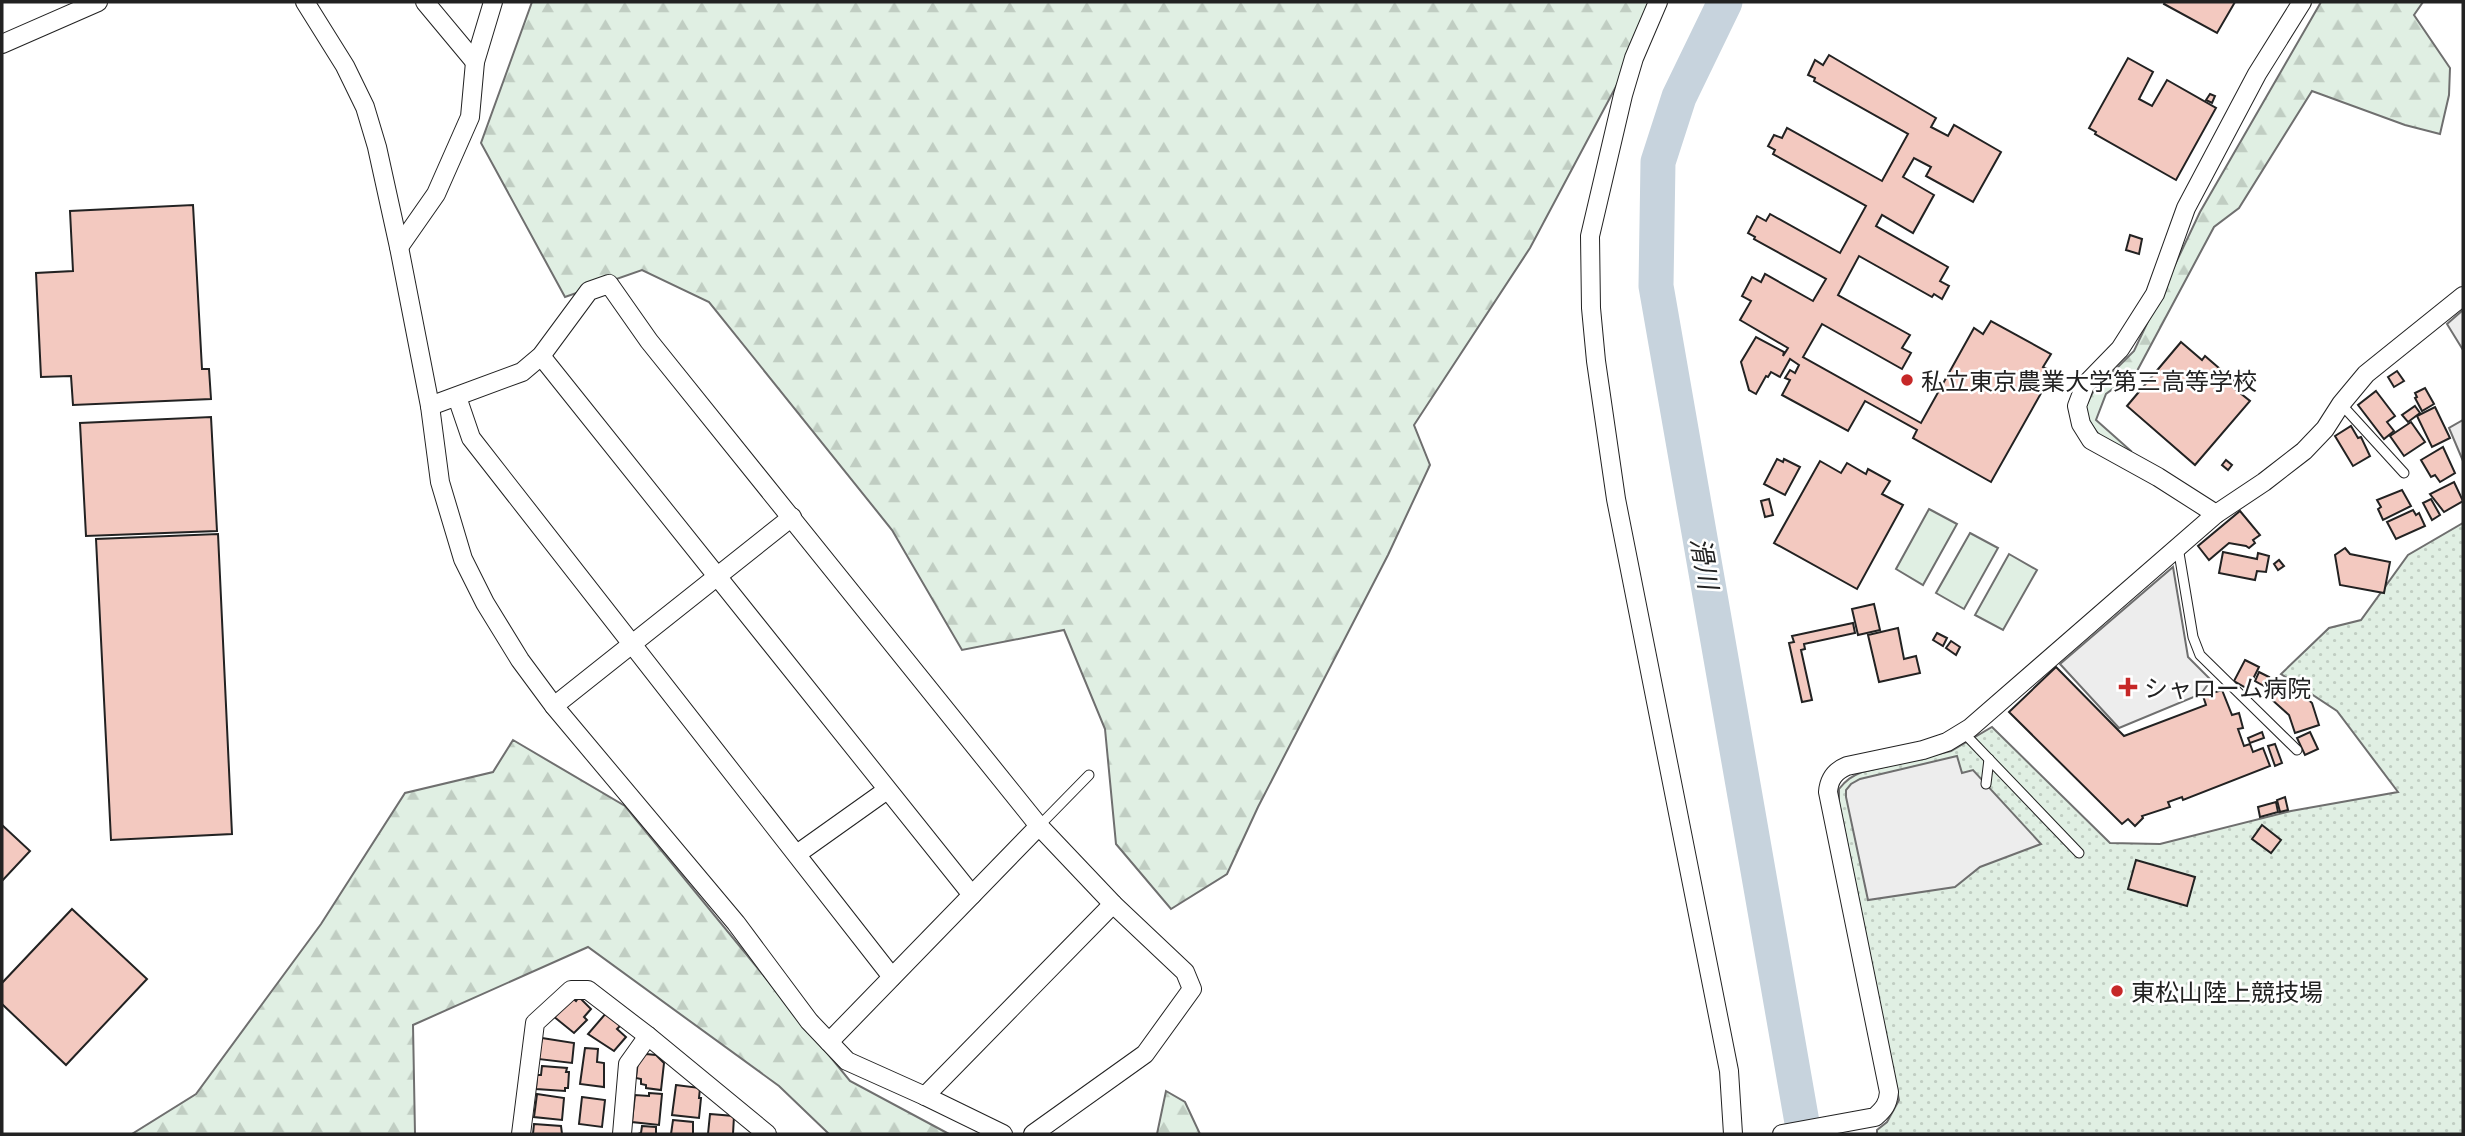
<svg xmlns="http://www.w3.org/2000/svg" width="2465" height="1136" font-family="Lato,'Noto Sans JP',sans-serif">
	<defs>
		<pattern id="forest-firs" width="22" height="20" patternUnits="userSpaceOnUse" patternTransform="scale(1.75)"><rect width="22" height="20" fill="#e0efe3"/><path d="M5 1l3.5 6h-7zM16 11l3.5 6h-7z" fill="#c0cdc2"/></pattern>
		<pattern id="park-dots" width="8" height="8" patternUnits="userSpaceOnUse" patternTransform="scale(1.75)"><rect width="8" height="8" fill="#e0efe3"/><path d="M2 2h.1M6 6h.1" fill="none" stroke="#c0cdc2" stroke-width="1.8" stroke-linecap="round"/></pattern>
	</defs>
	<rect width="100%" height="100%" fill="#fff"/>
	<g fill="#e0efe3" stroke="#6f6f6f" stroke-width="2">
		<path d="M1929,509L1957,524L1923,585L1896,569Z"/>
		<path d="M1970,533L1998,548L1964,609L1936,593Z"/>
		<path d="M2009,554L2037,570L2003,630L1975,615Z"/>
	</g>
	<g fill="url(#forest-firs)" stroke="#6f6f6f" stroke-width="2">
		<path d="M532,2H1661L1530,248L1414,425L1430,465L1388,555L1258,807L1227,874L1171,909L1116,844L1105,729L1064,630L962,650L892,530L709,302L642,270L565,297L481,143Z"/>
		<path d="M2321,2H2423L2414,15L2450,68L2449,95L2440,134L2405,125L2312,91L2239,208L2214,227L2137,371L2106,394L2096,420L2131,451L2126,456C2105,442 2094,434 2084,410L2093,392L2134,351L2200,212Z"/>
		<path d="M513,740L625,806L850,1081L949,1134H829L779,1086L588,947L413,1025L415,1134H132L196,1094L321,924L405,793L493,772Z"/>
		<path d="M1166,1091L1185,1102L1200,1134H1157Z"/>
	</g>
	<path fill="url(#park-dots)" stroke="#6f6f6f" stroke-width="2" d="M2463,523V1134H1877V1130L1887,1122L1899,1100L1839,803V789C1846,780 1852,776 1862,772L1951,751L1992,727L2110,843L2160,844L2291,811L2398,792L2337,711L2281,674L2329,628L2361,620L2408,555Z"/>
	<g fill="#ededed" stroke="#6f6f6f" stroke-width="2">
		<path d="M2463,310V350L2447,324Z"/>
		<path d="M2463,420V461L2449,428Z"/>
		<path d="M2173,567L2188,657L2211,680L2201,694L2119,728L2060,664Z"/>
		<path d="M1957,756L1962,773L1973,770L2041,844L1980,867L1955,887L1868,900L1846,797V790L1851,784L1860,779Z"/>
	</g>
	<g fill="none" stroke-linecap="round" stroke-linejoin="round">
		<path stroke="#c7d3dd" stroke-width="35" d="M1725,2L1679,97L1658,162L1656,286L1804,1134"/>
	</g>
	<g fill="#f3c9c0" stroke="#222" stroke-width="2">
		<path d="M2165,2H2235L2217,33L2164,4Z"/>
		<path d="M1829,55L1936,118L1931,127L1948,136L1954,125L2001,152L1973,202L1926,176L1931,167L1914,158L1903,177L1934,195L1913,233L1882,215L1876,226L1948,267L1940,281L1949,286L1942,299L1934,294L1932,297L1859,256L1838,295L1910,335L1902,348L1911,353L1902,369L1822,324L1803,357L1921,423L1974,328L1983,334L1991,321L2051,354L2043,367L2053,372L1991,482L1913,438L1917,430L1865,401L1848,431L1782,395L1790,380L1785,378L1790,370L1795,373L1799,365L1790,359L1780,377L1771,372L1768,377L1766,376L1756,394L1749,390L1741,362L1756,337L1784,352L1783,356L1788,348L1740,320L1751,301L1742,296L1752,277L1761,282L1765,274L1813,301L1826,279L1754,239L1755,237L1748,233L1757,216L1766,221L1770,214L1840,253L1866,206L1773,154L1775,150L1768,146L1774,135L1782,138L1787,128L1882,181L1908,134L1814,81L1815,78L1808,75L1815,60L1823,65Z"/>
		<path d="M2128,58L2153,72L2139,99L2152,106L2167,80L2216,108L2176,180L2095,134L2096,132L2089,128Z"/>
		<path d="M2210,94L2215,96L2212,103L2206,100Z"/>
		<path d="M193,205L202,369H209L211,399L73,405L71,376L41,377L36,273L73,271L70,211Z"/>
		<path d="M2130,235L2142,239L2139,254L2126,250Z"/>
		<path d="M2181,342L2202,360L2205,356L2234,381L2230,385L2250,401L2195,465L2127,406Z"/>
		<path d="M2397,371L2404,381L2394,387L2388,377Z"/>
		<path d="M2425,388L2434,404L2422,411L2415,398L2417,397L2415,393Z"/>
		<path d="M2376,391L2395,416L2387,422L2394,431L2384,439L2358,405Z"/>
		<path d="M2415,406L2420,413L2408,422L2402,415Z"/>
		<path d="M2435,407L2450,438L2432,447L2417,416Z"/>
		<path d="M211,417L217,531L86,536L80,423Z"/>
		<path d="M2411,422L2425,442L2404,456L2390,436Z"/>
		<path d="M2351,426L2358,438L2361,437L2370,456L2353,466L2335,436Z"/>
		<path d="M2443,447L2455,473L2440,482L2435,475L2431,477L2421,460Z"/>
		<path d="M1777,459L1783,462L1784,459L1800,467L1785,495L1764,484Z"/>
		<path d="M2226,460L2232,465L2228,470L2222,465Z"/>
		<path d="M1820,461L1841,473L1847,463L1866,474L1868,469L1890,481L1882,494L1903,505L1857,589L1774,543Z"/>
		<path d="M2454,482L2463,501L2444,512L2430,494Z"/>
		<path d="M2402,490L2411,506L2383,520L2378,509L2381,507L2377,500Z"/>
		<path d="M1769,499L1773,515L1765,517L1761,501Z"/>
		<path d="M2431,499L2440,515L2432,520L2423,503Z"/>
		<path d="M2413,510L2416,515L2419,513L2425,526L2396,539L2387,522Z"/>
		<path d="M2240,511L2260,535L2253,540L2255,543L2249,548L2246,546L2229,543L2209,560L2198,546Z"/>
		<path d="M218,534L232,834L111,840L96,539Z"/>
		<path d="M2345,548L2350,554L2390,562L2384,593L2340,585L2335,555Z"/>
		<path d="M2223,552L2257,559L2258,553L2269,556L2266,572L2257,571L2255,580L2219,573Z"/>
		<path d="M2279,560L2284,566L2278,570L2274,564Z"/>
		<path d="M1874,604L1880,630L1858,635L1852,609Z"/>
		<path d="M1853,623L1855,633L1804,644L1805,649L1801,650L1812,700L1802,702L1789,643L1794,642L1792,636Z"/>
		<path d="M1898,628L1904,659L1916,656L1920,673L1879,682L1868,635Z"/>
		<path d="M1937,633L1947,638L1943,646L1933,640Z"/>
		<path d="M1951,641L1960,647L1956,655L1946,648Z"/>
		<path d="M2245,660L2259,667L2248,689L2234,681Z"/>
		<path d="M2056,667L2124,736L2206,705L2203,696L2222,690L2232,715L2239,713L2243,728L2238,729L2244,746L2250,744L2253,752L2263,748L2270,766L2183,800L2182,797L2168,802L2170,807L2142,816L2143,818L2135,826L2128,819L2122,824L2009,712Z"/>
		<path d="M2259,672L2269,677L2264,686L2255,681Z"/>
		<path d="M2286,680L2312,703L2319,725L2295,733L2289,715L2270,698Z"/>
		<path d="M2262,732L2264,738L2250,743L2248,738Z"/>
		<path d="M2310,732L2318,749L2305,755L2297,738Z"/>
		<path d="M2275,744L2282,763L2275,766L2268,746Z"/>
		<path d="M2285,797L2288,810L2280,812L2277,800Z"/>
		<path d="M2276,802L2278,812L2260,817L2258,807Z"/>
		<path d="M2,825L30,851L2,881Z"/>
		<path d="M2262,825L2281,840L2271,853L2252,839Z"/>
		<path d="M2136,860L2195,877L2187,906L2128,889Z"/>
		<path d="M72,909L147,979L66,1065L2,1004V983Z"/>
		<path d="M571,997L576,1001L579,997L591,1009L584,1017L587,1020L574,1033L553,1016Z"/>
		<path d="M607,1012L621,1025L617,1029L626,1037L614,1051L588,1034Z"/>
		<path d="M542,1038L574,1043L572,1063L538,1059Z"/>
		<path d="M585,1048L598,1049L597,1062L604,1063V1087L580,1084Z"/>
		<path d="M646,1054L656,1055L664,1063L661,1090L646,1088V1085L641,1084V1079L636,1078L638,1061Z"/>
		<path d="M542,1066L567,1068L566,1072H569L568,1088H565V1091L536,1089L537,1075H541Z"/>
		<path d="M676,1085L700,1088L699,1098H701L699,1118L672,1115Z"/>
		<path d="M649,1093L662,1094L659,1125L632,1122L635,1095L649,1096Z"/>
		<path d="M537,1094L564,1098L562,1120L534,1117Z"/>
		<path d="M582,1097L605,1100L602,1127L579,1124Z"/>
		<path d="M710,1114L734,1116L733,1134H708Z"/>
		<path d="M673,1120L693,1122V1134H671Z"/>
		<path d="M534,1124L561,1126L562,1134H533Z"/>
		<path d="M642,1126L656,1127V1134H638L641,1133Z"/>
	</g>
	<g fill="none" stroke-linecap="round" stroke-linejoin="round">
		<defs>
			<g id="lane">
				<path d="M2341,404L2404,473"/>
				<path d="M2178,547L2193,637L2200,655L2297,750"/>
				<path d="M1963,732L2079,853"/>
				<path d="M1986,784L1989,759"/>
				<path d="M1039,826L1089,775"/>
			</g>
			<g id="street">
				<path d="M305,2L345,66L365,107L377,147L399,247L430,406L440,482L463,559L485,603L520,660L554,706L736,923L809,1021L847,1061L925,1096L1003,1134"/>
				<path d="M425,2L475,62"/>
				<path d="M1658,2L1634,58L1623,95L1590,236L1591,308L1596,361L1616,499L1729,1071L1733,1134"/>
				<path d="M2,44L98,2"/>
				<path d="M399,247L436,194L470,117L475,62L493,2"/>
				<path d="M541,356L972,895"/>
				<path d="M457,397L471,438L892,977"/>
				<path d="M430,406L522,372L541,356L589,291L609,284L649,341L1039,826L1113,904L1185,972L1192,989L1145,1054L1033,1134"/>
				<path d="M2216,514L2158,477L2091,440L2081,424L2077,406L2085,385L2120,349L2155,294L2186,208L2257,74L2302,2"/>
				<path d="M554,706L792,517"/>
				<path d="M797,854L887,790"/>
				<path d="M829,1042L1039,826"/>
				<path d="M925,1096L1113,904"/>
				<path d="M521,1134L535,1023L571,990H588L648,1036L767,1134"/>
				<path d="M622,1134L628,1064L648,1036"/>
				<path d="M1782,1134L1875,1117C1884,1109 1888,1104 1889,1092L1828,792C1829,779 1835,771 1847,766L1923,750L1947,742L1970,728L2216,514L2264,482L2304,451L2325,429L2341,404L2366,374L2463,296"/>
			</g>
		</defs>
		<use href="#lane" stroke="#222" stroke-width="11"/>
		<use href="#street" stroke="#222" stroke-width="20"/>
		<use href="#lane" stroke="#fff" stroke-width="9"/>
		<use href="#street" stroke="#fff" stroke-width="18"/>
	</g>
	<g fill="#c62828" stroke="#fff" stroke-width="2.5">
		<circle cx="1907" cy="380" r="7"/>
		<path d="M2124.5 676.5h7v7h7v7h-7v7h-7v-7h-7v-7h7z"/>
		<circle cx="2117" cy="991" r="7"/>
	</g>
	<g text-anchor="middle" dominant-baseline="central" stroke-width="5" stroke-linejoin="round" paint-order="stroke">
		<g font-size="24" fill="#222" stroke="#fff" text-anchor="start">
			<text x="1921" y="380">私立東京農業大学第三高等学校</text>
			<text x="2144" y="687">シャローム病院</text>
			<text x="2131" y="991">東松山陸上競技場</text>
		</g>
		<g font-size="26" font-style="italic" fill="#222" stroke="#fff">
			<text transform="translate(1705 563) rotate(80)">滑川</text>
		</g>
	</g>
	<rect width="2465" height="1136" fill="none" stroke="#222222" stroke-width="7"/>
</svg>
